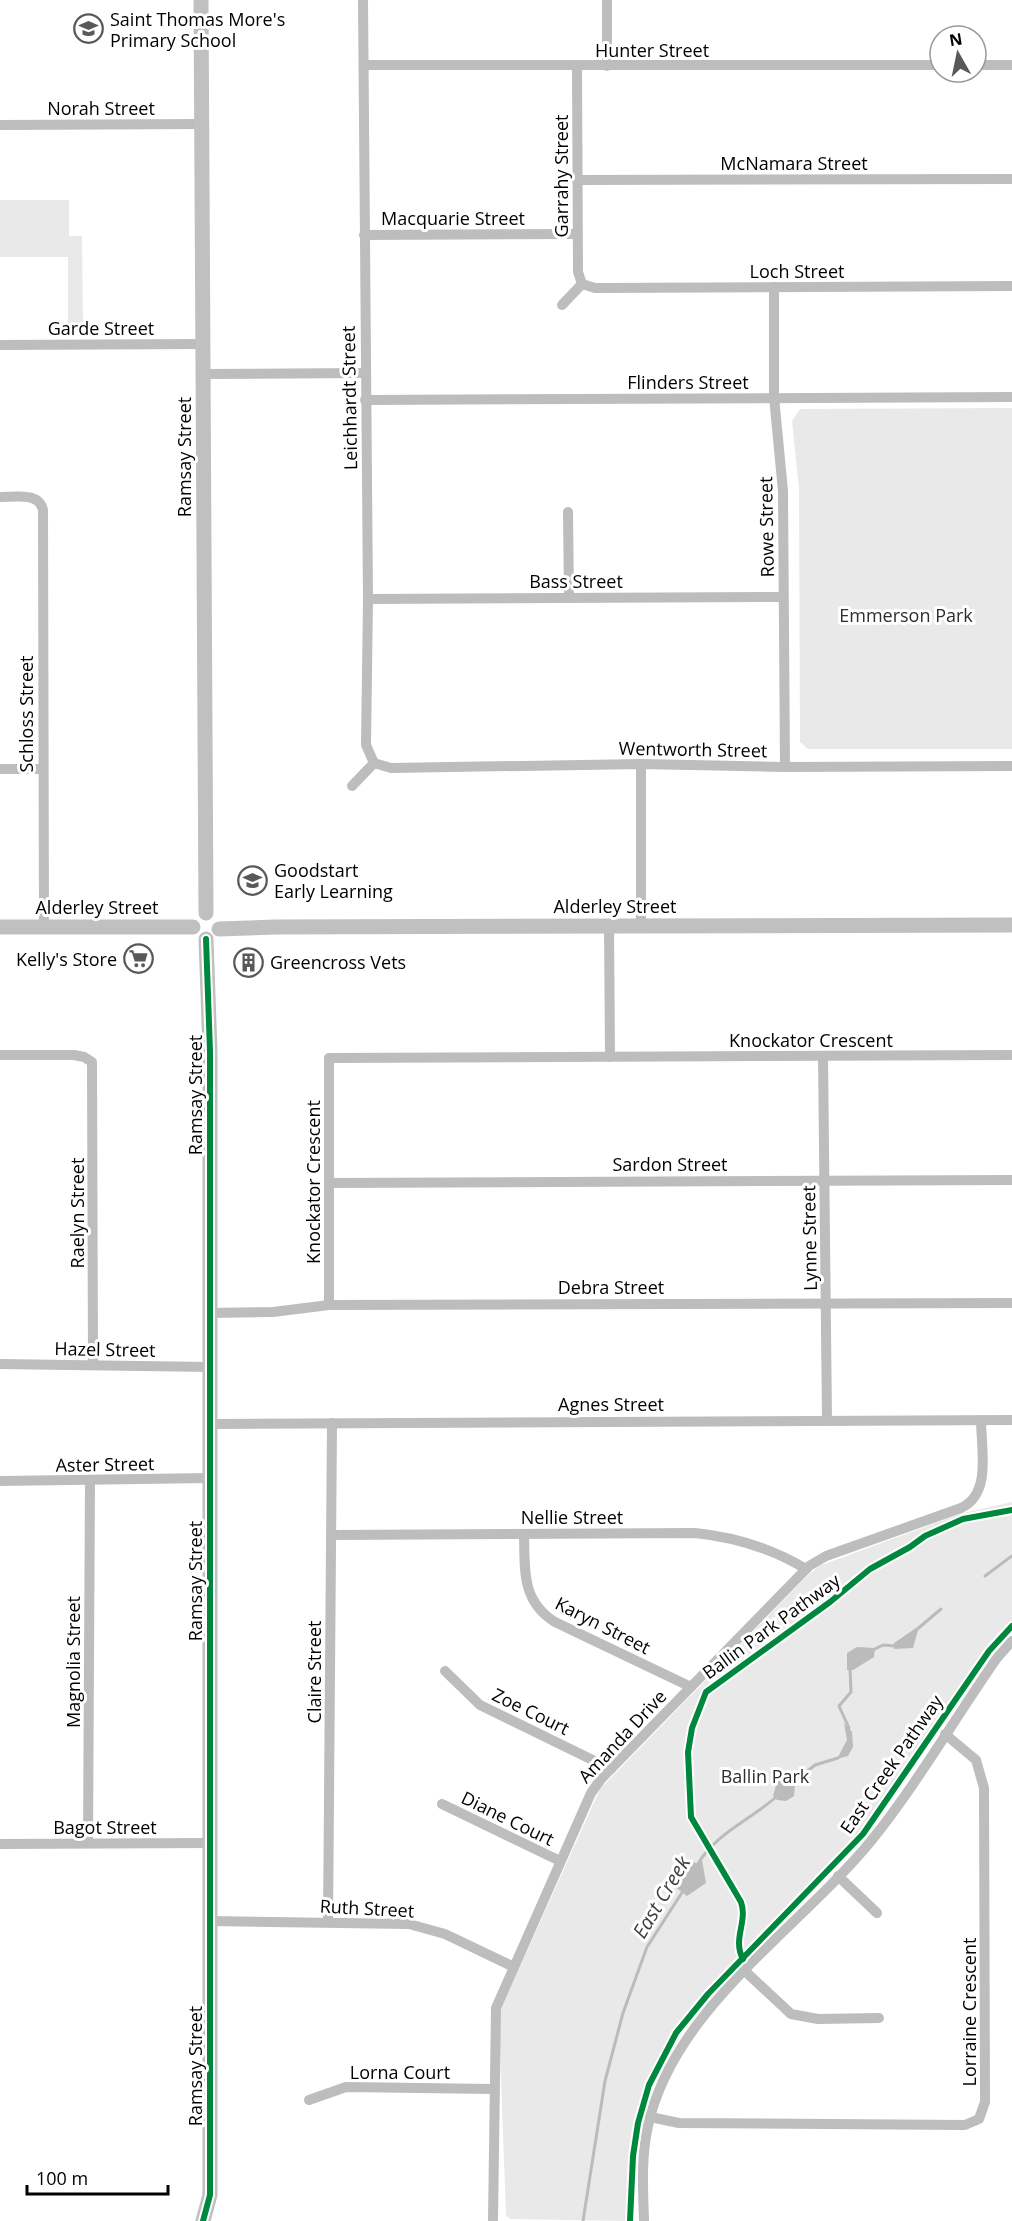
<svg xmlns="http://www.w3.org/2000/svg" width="1012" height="2221" font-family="'Open Sans',sans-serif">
	<rect width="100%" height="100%" fill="#fff"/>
	<g fill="#e9e9e9">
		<path d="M0,200H69V236H82L83,329L68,328V257H0Z"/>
		<path d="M1012,408V749H808L800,742L799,489L792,421L800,409Z"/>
		<path d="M1012,1502V1624C951,1684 917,1768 861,1833C824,1878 780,1919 739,1961C711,1989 684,2017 664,2051C652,2074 642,2098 637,2123C633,2143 634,2211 626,2221L510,2219L506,2215L499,2025L501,2009L600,1789L807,1576L819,1566L963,1513Z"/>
	</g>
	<g fill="#bbb">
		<path d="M916,1628L918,1630L913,1648L894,1649V1643Z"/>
		<path d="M857,1647L875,1648L874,1657L853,1670H847V1653Z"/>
		<path d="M844,1723L852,1732L853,1747L848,1756L837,1759L847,1740Z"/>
		<path d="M788,1776H801L795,1785L794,1796L786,1801L777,1800L773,1796L777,1782Z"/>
		<path d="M702,1860L706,1883L687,1896L674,1886L675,1883L693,1861L698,1865Z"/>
	</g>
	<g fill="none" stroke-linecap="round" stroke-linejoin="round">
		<g stroke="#bbb" stroke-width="3">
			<path d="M985,1576L1012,1556"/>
			<path d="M915,1631L941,1609"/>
			<path d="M873,1650L883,1645L895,1646"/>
			<path d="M849,1728L839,1706L851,1692L850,1668"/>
			<path d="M800,1777L815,1765L838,1758"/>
			<path d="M696,1867C714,1834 749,1821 776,1797"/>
			<path d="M583,2221L605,2081L623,2013L647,1947L683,1891"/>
		</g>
		<g stroke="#bdbdbd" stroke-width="10">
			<path d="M364,65H940"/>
			<path d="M976,65H1012"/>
			<path d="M607,66V0"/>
			<path d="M577,67L578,272L582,284"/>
			<path d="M0,125L202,124"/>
			<path d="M577,180L1012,179"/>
			<path d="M364,235L577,234"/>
			<path d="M582,284L595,288L1012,286"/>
			<path d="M774,287V397L783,491L785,767"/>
			<path d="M562,305L582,284"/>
			<path d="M0,345L203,344"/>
			<path d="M203,374L364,373"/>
			<path d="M365,400L1012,397"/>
			<path d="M0,497C15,497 39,492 43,510L44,927"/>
			<path d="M568,512L569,597"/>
			<path d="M368,599L783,597"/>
			<path d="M374,763L391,768L641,764L785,767L1012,766"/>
			<path d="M641,764V925"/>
			<path d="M0,769H43"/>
			<path d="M352,786L374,763L366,745L368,599L363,0"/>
			<path d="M609,925L610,1057"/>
			<path d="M0,1055H74L84,1057L92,1062L93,1364"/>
			<path d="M823,1056L827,1420"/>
			<path d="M329,1183L1012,1180"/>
			<path d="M329,1305V1058L1012,1055"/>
			<path d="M210,1313L273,1312L329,1305L1012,1303"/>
			<path d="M0,1364L210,1367"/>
			<path d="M210,1424L1012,1420"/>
			<path d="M0,1481L210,1478"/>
			<path d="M524,1534C525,1569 521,1601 555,1622L691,1687"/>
			<path d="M332,1535L695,1533C735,1537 771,1548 806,1569"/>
			<path d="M445,1671L480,1705L611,1769"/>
			<path d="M442,1804L560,1861"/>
			<path d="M88,1843L90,1480"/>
			<path d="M0,1844L210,1843"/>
			<path d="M838,1876L877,1913"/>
			<path d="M210,1921L409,1924L445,1934L514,1967"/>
			<path d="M328,1922L332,1423"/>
			<path d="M746,1972L791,2014L818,2019L879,2018"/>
			<path d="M309,2100L346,2087L493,2089"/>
			<path d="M650,2117L679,2123L965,2125L979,2119L985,2102L984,1788L976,1760L945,1734"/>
			<path d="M493,2221L496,2008L591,1793L601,1779L809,1566L826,1556L961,1508C992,1494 981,1448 981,1420"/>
			<path d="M644,2221C643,2189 641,2157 648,2126C673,2009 798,1930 871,1841C917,1784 955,1718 997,1658L1012,1641"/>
		</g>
		<g stroke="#c0c0c0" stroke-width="15">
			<path d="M201,0L206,913"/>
			<path d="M0,927H193"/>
			<path d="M219,929L276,927L1012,925"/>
			<path d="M203,2221L210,2195V1051L206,939"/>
		</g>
		<defs>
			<g id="cycleway">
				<path d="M743,1959C732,1939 748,1922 741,1902L691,1817L688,1752L692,1728L706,1692L830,1602L870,1569L910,1547L925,1536L963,1519L1012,1510"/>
				<path d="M203,2221L210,2195V1051L206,939"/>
				<path d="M630,2221L633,2156L638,2123L649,2085L676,2033L708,1994L863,1834L989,1651L1012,1626"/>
			</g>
		</defs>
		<use href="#cycleway" stroke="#fff" stroke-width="10"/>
		<use href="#cycleway" stroke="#00873e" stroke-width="6"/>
	</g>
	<defs>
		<symbol id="school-ring" viewBox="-11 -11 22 22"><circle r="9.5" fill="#fff" stroke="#595959" stroke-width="1.5"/><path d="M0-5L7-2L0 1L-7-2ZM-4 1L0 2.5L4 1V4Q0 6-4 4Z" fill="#595959"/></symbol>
		<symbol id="supermarket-ring" viewBox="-11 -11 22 22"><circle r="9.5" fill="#fff" stroke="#595959" stroke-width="1.5"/><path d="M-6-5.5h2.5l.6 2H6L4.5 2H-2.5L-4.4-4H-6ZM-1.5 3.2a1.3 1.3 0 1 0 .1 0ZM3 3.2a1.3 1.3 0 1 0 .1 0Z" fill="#595959"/></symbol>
		<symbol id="building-ring" viewBox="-11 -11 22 22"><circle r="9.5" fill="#fff" stroke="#595959" stroke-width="1.5"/><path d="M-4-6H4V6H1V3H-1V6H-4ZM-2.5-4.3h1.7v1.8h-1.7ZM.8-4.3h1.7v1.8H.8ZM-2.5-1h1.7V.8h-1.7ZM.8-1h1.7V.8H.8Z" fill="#595959"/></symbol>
	</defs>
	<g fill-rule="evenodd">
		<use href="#school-ring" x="72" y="12" width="33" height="33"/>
		<use href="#school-ring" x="236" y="864" width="33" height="33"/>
		<use href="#supermarket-ring" x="122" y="942" width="33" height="33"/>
		<use href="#building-ring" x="232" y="946" width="33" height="33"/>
	</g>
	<g text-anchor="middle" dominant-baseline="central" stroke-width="6" stroke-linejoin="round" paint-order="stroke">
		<g font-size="18" fill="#000" stroke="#fff" text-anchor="start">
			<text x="110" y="19">Saint Thomas More's<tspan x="110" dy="21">Primary School</tspan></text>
			<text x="274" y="870">Goodstart<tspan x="274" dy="21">Early Learning</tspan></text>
			<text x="117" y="959" text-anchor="end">Kelly's Store</text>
			<text x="270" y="962">Greencross Vets</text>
		</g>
		<g font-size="18" fill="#000" stroke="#fff">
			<text x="652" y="50">Hunter Street</text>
			<text x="101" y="108">Norah Street</text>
			<text x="794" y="163">McNamara Street</text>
			<text transform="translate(561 176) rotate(-90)">Garrahy Street</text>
			<text x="453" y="218">Macquarie Street</text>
			<text x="797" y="271">Loch Street</text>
			<text x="101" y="328">Garde Street</text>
			<text x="688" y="382">Flinders Street</text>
			<text transform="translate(349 398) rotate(-91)">Leichhardt Street</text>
			<text transform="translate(184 457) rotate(-90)">Ramsay Street</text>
			<text transform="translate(766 527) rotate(-91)">Rowe Street</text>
			<text x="576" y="581">Bass Street</text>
			<text transform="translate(26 714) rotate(-90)">Schloss Street</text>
			<text transform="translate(693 749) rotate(1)">Wentworth Street</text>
			<text x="615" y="906">Alderley Street</text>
			<text x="97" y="907">Alderley Street</text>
			<text x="811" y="1040">Knockator Crescent</text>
			<text transform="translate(195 1095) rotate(-90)">Ramsay Street</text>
			<text x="670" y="1164">Sardon Street</text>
			<text transform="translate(313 1182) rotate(-90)">Knockator Crescent</text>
			<text transform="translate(77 1213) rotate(-90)">Raelyn Street</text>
			<text transform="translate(809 1238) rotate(-91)">Lynne Street</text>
			<text x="611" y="1287">Debra Street</text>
			<text transform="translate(105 1349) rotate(1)">Hazel Street</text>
			<text x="611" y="1404">Agnes Street</text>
			<text transform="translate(105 1464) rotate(-1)">Aster Street</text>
			<text x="572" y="1517">Nellie Street</text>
			<text transform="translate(195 1581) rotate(-90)">Ramsay Street</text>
			<text transform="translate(603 1625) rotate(27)">Karyn Street</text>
			<text transform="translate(771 1626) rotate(-36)">Ballin Park Pathway</text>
			<text transform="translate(73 1662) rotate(-90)">Magnolia Street</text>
			<text transform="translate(314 1672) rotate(-90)">Claire Street</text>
			<text transform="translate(531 1711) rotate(26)">Zoe Court</text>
			<text transform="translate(622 1736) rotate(-47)">Amanda Drive</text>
			<text transform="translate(891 1764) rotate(-55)">East Creek Pathway</text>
			<text transform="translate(508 1818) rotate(26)">Diane Court</text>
			<text x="105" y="1827">Bagot Street</text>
			<text transform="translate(367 1908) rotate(3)">Ruth Street</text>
			<text transform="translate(969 2012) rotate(-90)">Lorraine Crescent</text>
			<text transform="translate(195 2066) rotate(-90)">Ramsay Street</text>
			<text x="400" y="2072">Lorna Court</text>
		</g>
		<g font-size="18" fill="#2e2e2e" stroke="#fff">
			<text x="906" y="615">Emmerson Park</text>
			<text x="765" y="1776">Ballin Park</text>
		</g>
		<g font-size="20" font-style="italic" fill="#3f3f3f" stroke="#fff">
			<text transform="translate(661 1897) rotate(-59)">East Creek</text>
		</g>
	</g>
	<g transform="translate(958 54) rotate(351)"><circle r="28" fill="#ffffff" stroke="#999999" stroke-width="1.5"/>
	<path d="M0-4.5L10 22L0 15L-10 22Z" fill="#595959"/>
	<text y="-9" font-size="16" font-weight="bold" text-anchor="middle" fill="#000000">N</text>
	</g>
	<path d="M27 2185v9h141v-9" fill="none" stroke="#000000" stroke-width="3"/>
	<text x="36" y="2185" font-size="18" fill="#000000" stroke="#ffffff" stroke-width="4.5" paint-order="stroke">100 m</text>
</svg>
